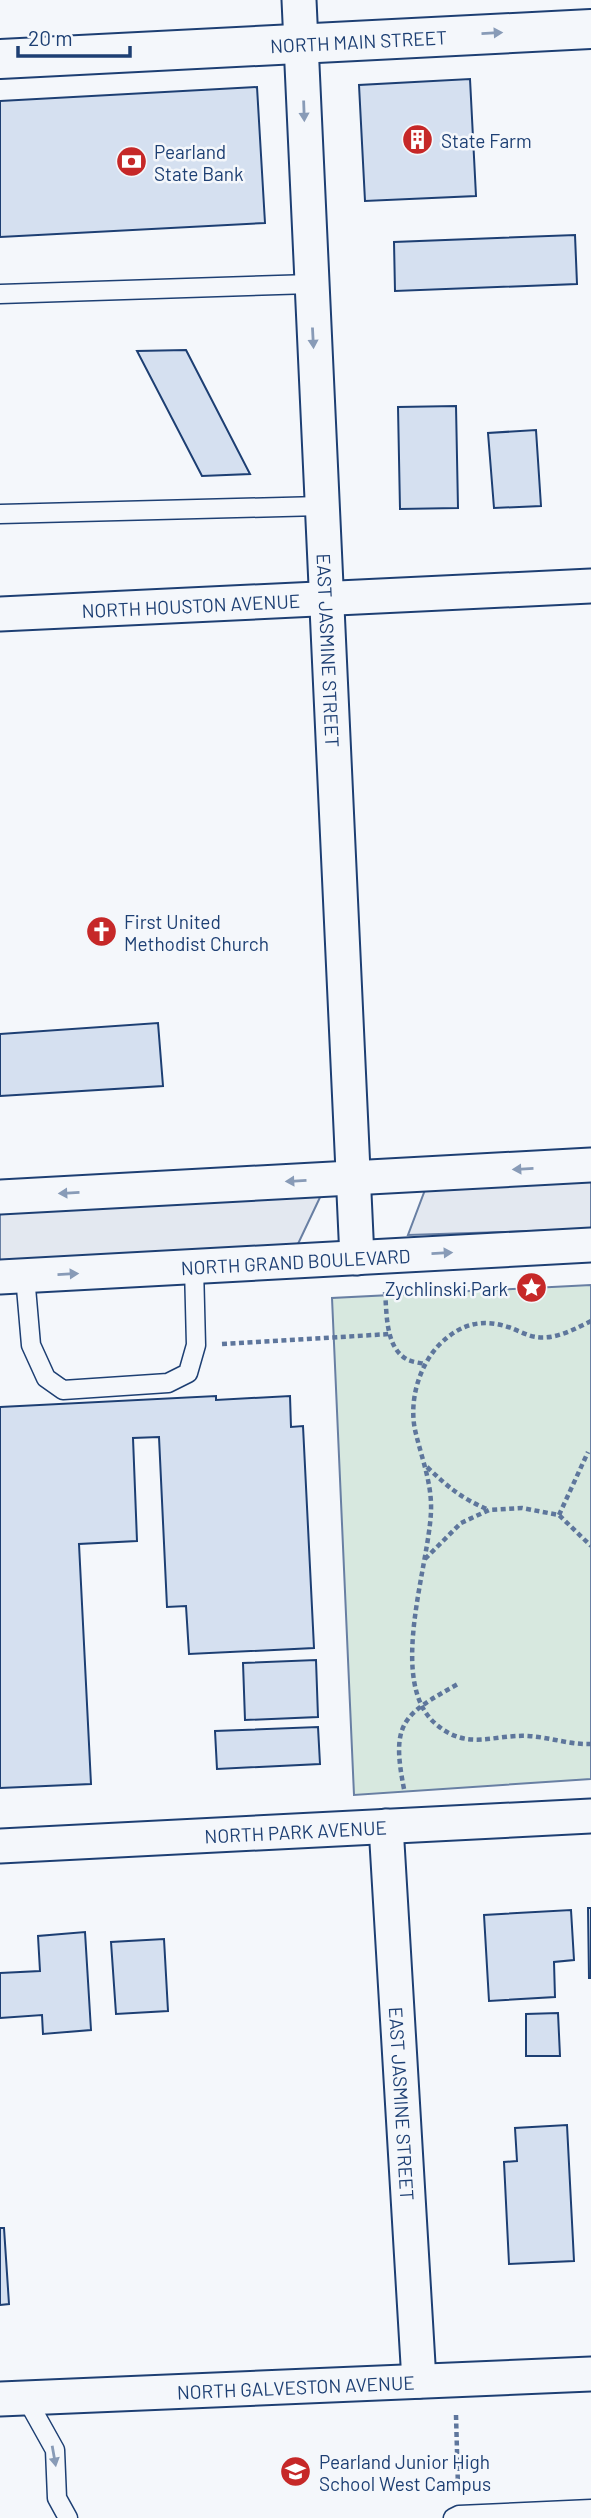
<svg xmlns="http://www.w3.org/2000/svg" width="591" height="2518" font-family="Barlow,sans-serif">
	<rect width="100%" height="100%" fill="#f4f7fb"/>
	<path fill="#d7e8df" stroke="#687fa3" stroke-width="2" d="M591,1285V1779L354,1795L332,1298Z"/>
	<g fill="#e3e8f0" stroke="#687fa3" stroke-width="2">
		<path d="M591,1173V1229L408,1235L428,1182Z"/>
		<path d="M323,1191L297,1246L0,1262V1210Z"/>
	</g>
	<g fill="#d5e0f0" stroke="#1d3f73" stroke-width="2">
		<path d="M470,79L476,196L365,201L359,85Z"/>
		<path d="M257,87L265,223L0,237V101Z"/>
		<path d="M575,235L577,284L395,291L394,242Z"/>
		<path d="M186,350L250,474L202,476L137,351Z"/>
		<path d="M456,406L458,508L400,509L398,407Z"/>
		<path d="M536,430L541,506L494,508L488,433Z"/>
		<path d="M158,1023L163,1086L0,1096V1034Z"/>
		<path d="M216,1396V1400L290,1396L291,1427L303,1426L314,1648L189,1654L186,1606L167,1607L159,1437L133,1438L137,1541L79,1544L91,1784L0,1788V1407Z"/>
		<path d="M316,1660L318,1717L245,1720L243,1663Z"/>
		<path d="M318,1727L320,1764L217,1769L215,1731Z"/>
		<path d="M588,1908H591V1978H589Z"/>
		<path d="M571,1910L574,1960L554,1962L555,1997L489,2001L484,1915Z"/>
		<path d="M85,1932L91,2030L43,2034L42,2015L0,2018V1973L40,1971L38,1936Z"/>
		<path d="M164,1939L168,2011L116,2014L111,1942Z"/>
		<path d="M558,2013L560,2056H526V2014Z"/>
		<path d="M567,2125L574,2261L509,2264L504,2162L517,2161L515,2128Z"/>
		<path d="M0,2228H4L9,2304L0,2305Z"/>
	</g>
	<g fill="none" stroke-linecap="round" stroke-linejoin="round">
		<defs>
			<g id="lane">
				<path d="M0,294L311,284"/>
				<path d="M0,514L321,506"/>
				<path d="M25,1276L31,1345L46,1378L63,1390L168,1383L188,1373L196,1345L194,1267"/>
				<path d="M26,2398L55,2450L57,2498L68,2518"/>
				<path d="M453,2518L459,2515L591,2509"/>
			</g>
			<g id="street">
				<path id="s1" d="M299,0L357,1258"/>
				<path id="s2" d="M0,614L591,586"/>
				<path d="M0,1197L591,1165"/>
				<path id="s3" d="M0,1277L591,1245"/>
				<path id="s4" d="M386,1826L419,2381"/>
				<path id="s5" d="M0,1846L591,1816"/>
				<path id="s6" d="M0,2399L591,2374"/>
			</g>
			<g id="primary">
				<path id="s7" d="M0,59L591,29"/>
			</g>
		</defs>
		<use href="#lane" stroke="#1d3f73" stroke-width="21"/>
		<use href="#street" stroke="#1d3f73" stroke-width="37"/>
		<use href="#primary" stroke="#1d3f73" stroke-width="42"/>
		<g stroke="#5e769c" stroke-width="4.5" stroke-dasharray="5 3.5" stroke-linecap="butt">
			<path d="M385,1292C387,1314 385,1348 408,1360C413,1362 420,1363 425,1364"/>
			<path d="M591,1321C575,1329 555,1340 536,1337C528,1336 519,1331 511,1328C483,1318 461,1323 439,1345C418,1367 408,1404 416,1434C422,1459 432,1484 431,1511C429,1567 386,1684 437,1725C468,1751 494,1734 528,1736C549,1737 570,1745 591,1744"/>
			<path d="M222,1344L390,1334"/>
			<path d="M427,1467C448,1487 462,1499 489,1510"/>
			<path d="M559,1515L588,1452"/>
			<path d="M425,1559L461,1523L489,1510L522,1508L559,1515L591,1546"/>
			<path d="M404,1789C391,1723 402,1715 458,1684"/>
			<path d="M456,2415L458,2487"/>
		</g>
		<use href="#lane" stroke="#f4f7fb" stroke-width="18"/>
		<use href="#street" stroke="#f4f7fb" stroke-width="33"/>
		<use href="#primary" stroke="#f4f7fb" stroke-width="38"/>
	</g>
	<defs><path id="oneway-solid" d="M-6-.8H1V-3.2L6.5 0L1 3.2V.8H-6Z" transform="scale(1.75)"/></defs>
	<g fill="#889bb7">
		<use href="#oneway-solid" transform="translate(492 33) rotate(-3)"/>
		<use href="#oneway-solid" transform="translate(304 111) rotate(88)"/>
		<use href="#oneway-solid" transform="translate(313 338) rotate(87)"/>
		<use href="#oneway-solid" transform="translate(523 1169) rotate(177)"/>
		<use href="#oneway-solid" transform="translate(296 1181) rotate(177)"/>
		<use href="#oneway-solid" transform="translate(69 1193) rotate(177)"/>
		<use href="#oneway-solid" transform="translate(442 1253) rotate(-3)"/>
		<use href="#oneway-solid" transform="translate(68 1274) rotate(-3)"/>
		<use href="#oneway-solid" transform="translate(54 2456) rotate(80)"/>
	</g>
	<defs>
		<symbol id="building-disc" viewBox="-11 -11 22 22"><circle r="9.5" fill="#c62828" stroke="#f4f7fb"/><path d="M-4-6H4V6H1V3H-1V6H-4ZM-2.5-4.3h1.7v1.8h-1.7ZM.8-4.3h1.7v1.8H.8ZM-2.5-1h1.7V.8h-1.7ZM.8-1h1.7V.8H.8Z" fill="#fff"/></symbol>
		<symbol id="bank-disc" viewBox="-11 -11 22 22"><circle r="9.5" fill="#c62828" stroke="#f4f7fb"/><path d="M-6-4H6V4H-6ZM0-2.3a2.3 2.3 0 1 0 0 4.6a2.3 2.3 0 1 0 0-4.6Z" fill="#fff"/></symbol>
		<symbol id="church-disc" viewBox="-11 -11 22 22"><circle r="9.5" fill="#c62828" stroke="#f4f7fb"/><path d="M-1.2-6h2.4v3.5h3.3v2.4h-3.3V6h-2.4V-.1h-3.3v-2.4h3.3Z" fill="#fff"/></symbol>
		<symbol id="sight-disc" viewBox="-11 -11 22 22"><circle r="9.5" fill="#c62828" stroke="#f4f7fb"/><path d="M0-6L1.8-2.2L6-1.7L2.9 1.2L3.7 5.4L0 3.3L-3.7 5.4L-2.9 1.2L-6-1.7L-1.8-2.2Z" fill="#fff"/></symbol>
		<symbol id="school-disc" viewBox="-11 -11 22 22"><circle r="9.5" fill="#c62828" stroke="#f4f7fb"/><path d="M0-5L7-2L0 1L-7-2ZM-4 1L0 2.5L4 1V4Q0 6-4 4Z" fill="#fff"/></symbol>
	</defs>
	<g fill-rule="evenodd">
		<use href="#building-disc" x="400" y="122" width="35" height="35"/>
		<use href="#bank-disc" x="114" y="144" width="35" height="35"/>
		<use href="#church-disc" x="84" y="914" width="35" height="35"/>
		<use href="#sight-disc" x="514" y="1270" width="35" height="35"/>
		<use href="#school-disc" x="278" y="2454" width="35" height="35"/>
	</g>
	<g text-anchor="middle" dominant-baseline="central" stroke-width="5" stroke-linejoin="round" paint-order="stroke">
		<g font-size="19" fill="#1d3f73" stroke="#f4f7fb">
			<text stroke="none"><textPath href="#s7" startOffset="359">NORTH MAIN STREET</textPath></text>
			<text stroke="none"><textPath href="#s2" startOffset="191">NORTH HOUSTON AVENUE</textPath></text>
			<text stroke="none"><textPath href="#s1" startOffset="651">EAST JASMINE STREET</textPath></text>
			<text stroke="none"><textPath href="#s3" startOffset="296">NORTH GRAND BOULEVARD</textPath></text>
			<text stroke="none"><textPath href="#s5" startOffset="296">NORTH PARK AVENUE</textPath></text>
			<text stroke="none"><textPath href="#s4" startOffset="278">EAST JASMINE STREET</textPath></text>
			<text stroke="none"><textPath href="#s6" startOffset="296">NORTH GALVESTON AVENUE</textPath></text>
		</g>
		<g font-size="19" fill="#1d3f73" stroke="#f4f7fb" text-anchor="start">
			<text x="441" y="140">State Farm</text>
			<text x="154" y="151">Pearland<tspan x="154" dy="22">State Bank</tspan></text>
			<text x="124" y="921">First United<tspan x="124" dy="22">Methodist Church</tspan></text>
			<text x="508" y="1288" text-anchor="end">Zychlinski Park</text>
			<text x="319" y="2461">Pearland Junior High<tspan x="319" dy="22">School West Campus</tspan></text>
		</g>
	</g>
	<path d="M18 46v10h112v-10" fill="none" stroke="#1d3f73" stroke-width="3.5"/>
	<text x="28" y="46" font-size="21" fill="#1d3f73" stroke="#f4f7fb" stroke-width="5" paint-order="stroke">20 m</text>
</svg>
